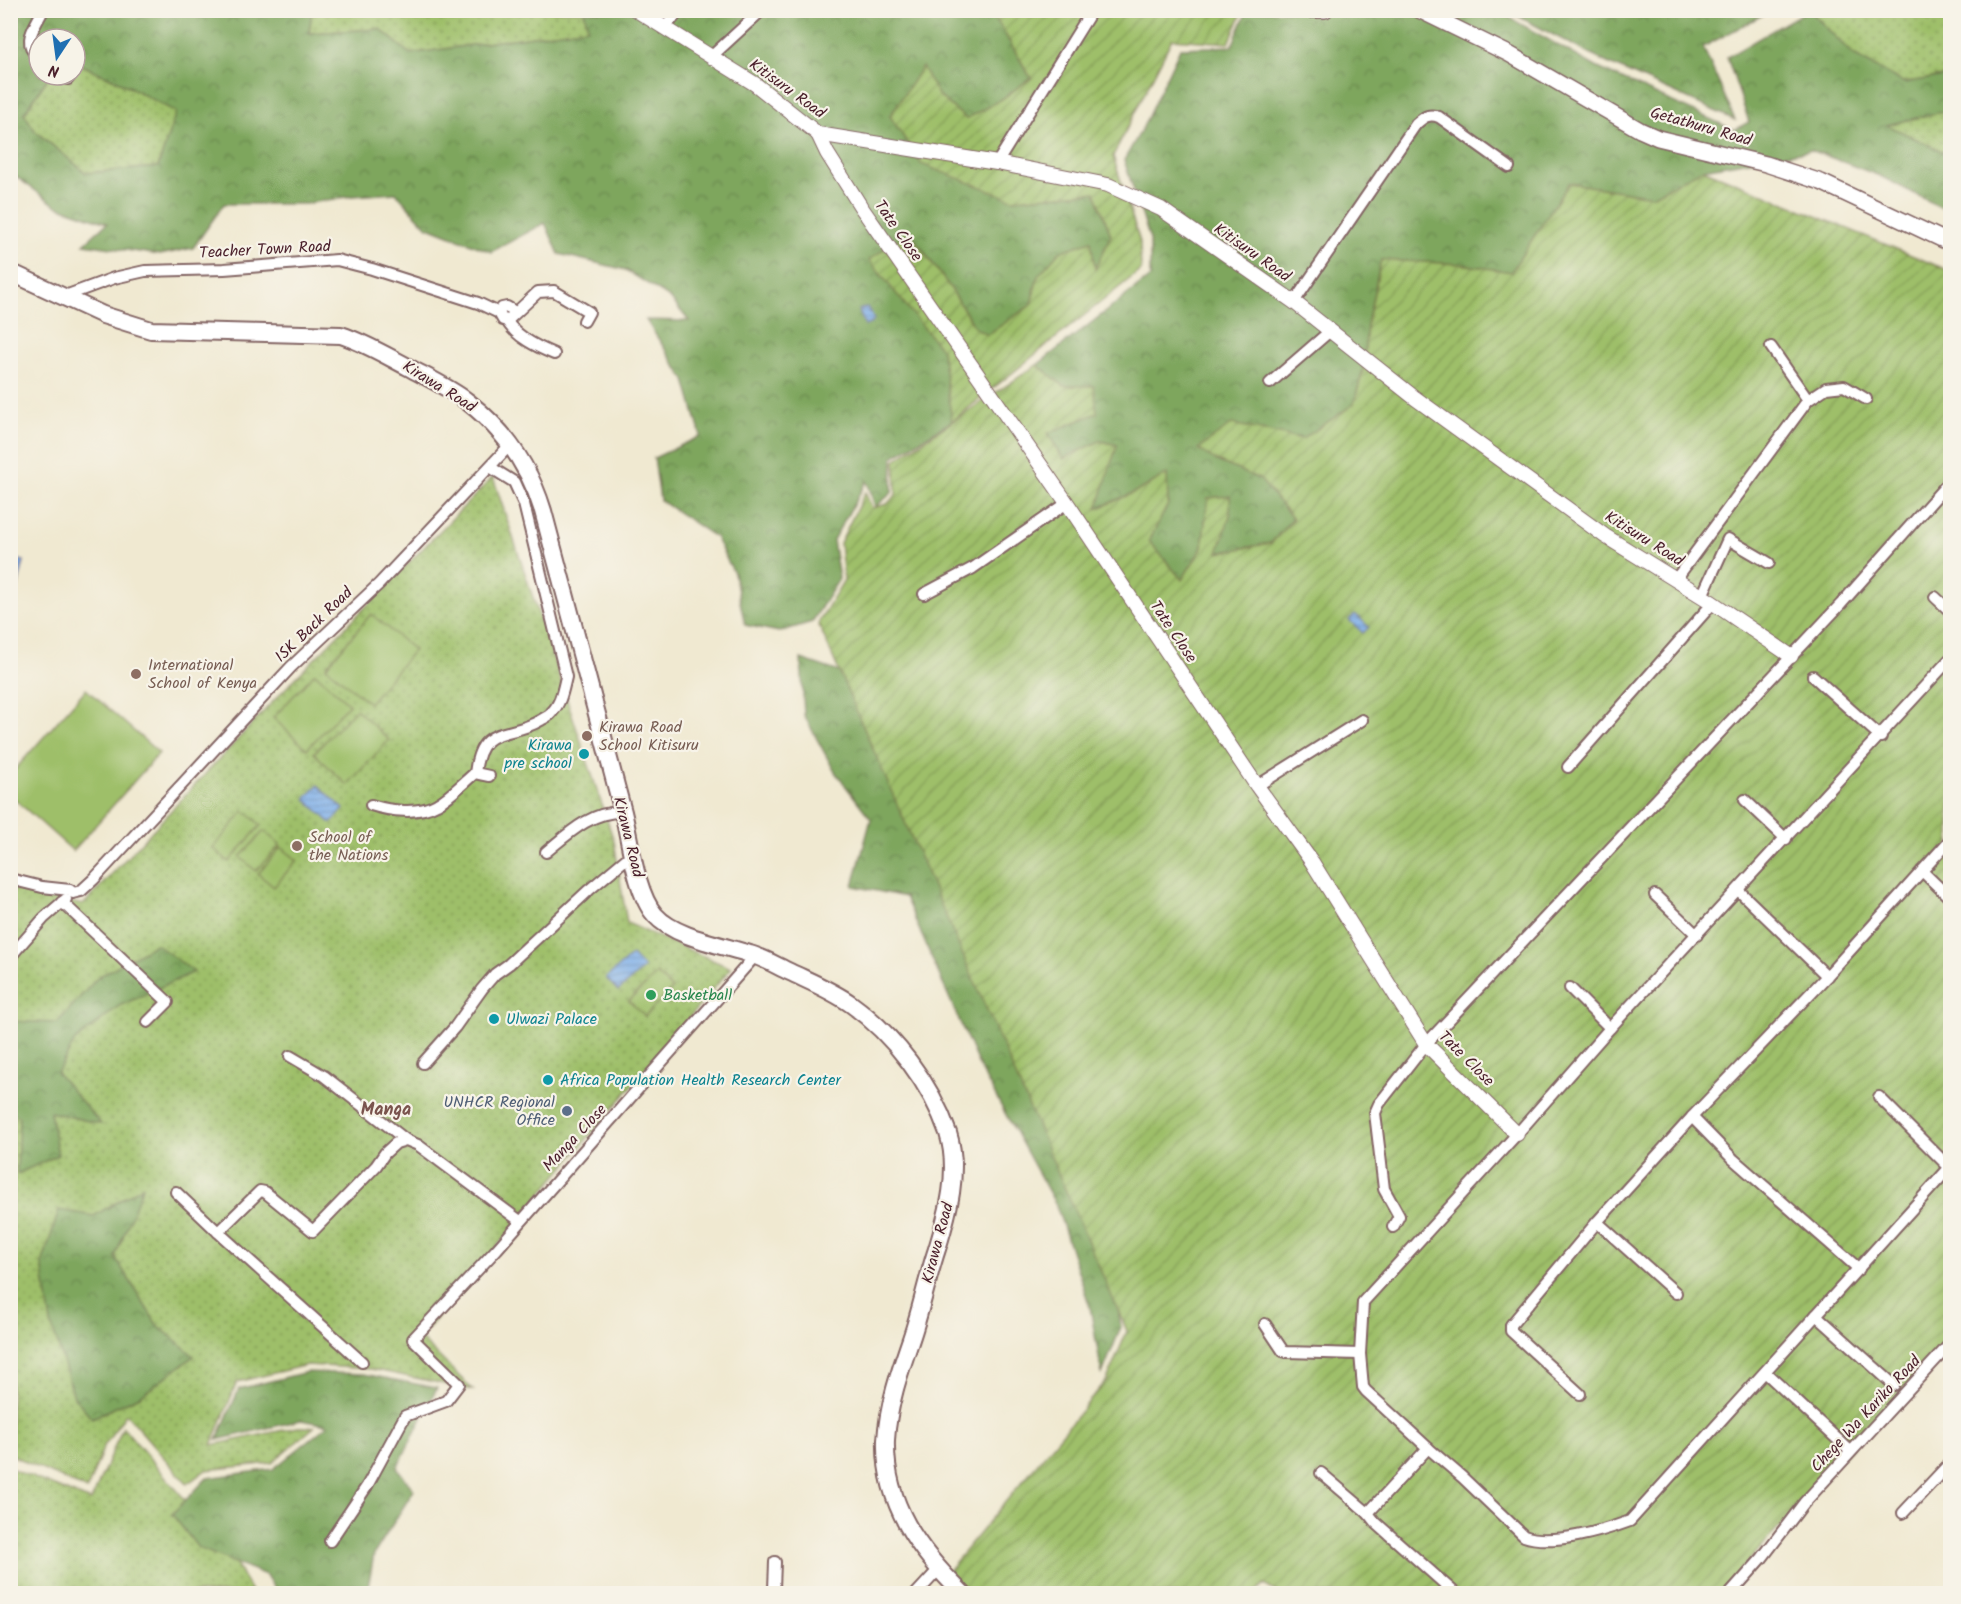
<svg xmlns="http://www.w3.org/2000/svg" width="1961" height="1604" font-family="Kalam,sans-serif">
	<defs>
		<pattern id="grass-dots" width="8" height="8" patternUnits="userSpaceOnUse" patternTransform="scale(1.5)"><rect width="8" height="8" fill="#9ebf69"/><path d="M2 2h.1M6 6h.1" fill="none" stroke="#839b57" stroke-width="1.8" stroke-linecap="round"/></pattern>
		<pattern id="forest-crowns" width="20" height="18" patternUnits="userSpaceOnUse" patternTransform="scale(1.5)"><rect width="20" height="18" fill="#7ea65d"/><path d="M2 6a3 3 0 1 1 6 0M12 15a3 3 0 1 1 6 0" fill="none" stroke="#69874d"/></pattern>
		<pattern id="garden-furrows" width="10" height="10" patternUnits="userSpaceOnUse" patternTransform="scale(1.5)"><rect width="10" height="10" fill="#9ebf69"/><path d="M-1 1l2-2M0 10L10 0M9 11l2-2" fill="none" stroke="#839b57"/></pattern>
		<pattern id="water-rules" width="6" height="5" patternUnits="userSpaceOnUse" patternTransform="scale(1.5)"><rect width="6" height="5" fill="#7eafe9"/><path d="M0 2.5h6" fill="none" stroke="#698ebd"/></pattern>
	</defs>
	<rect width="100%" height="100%" fill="#f7f3e8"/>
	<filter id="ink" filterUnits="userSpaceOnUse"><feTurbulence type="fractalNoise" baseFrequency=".0167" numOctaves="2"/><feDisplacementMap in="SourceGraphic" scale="12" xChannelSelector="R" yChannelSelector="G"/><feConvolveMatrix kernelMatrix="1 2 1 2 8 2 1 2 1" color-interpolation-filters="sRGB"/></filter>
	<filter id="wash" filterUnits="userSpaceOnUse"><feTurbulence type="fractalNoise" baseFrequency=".008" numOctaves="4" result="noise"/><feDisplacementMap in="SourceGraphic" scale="24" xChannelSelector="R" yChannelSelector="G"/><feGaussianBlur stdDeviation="1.35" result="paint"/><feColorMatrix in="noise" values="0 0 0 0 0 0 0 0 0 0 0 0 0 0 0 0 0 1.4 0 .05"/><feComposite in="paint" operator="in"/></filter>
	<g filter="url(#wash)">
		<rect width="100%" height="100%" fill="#f0e9d1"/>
		<g fill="url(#grass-dots)" stroke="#746f4a" stroke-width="1.5">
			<path d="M312,10L584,11L589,28L410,54L380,29L309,33Z"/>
			<path d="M11,11H20L11,50Z"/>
			<path d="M1810,11H1950V75L1904,83L1853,55Z"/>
			<path d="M75,62L122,83L177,112L158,167L86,173L35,131L24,114L50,75H75Z"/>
			<path d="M1950,110V155L1886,125Z"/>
			<path d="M493,477L614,841L627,923L731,968L420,1338L473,1390L371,1369L307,1365L237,1382L212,1445L298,1427H314L272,1463L206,1470L187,1484L126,1414L104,1446L87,1490L11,1455V888L83,905L277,697Z"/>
			<path d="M123,1427L229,1551L252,1593H11L10,1468L91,1501Z"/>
		</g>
		<g fill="url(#forest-crowns)" stroke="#646244" stroke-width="1.5" fill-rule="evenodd">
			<path d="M20,11H312L309,33L380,29L410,54L588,28L584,11H989L998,22L1031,78L1002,99L966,119L938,95L922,68L890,116L1012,199L1095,192L1111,235L1095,270L1038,276L1031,305L987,335L975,328L951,289L910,232L870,260L942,350L952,421L893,457L892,493L875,507L867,481L833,540L839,579L812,622L779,632L745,625L734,573L715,537L660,500L654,458L701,436L685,380L646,320L689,321L670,298L626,270L559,254L545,223L491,252L426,226L396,193L352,196L305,204H224L193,248L160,255L84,244L107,223L57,206L11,173V50ZM39,39H75V62L122,83L176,112L158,167L86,173L35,131L24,113L50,75H39Z"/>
			<path d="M1247,11H1498L1598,68L1734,130L1749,122L1727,57L1806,11H1810L1853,55L1904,83L1950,75V110L1887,125L1950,155V212L1880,176L1811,150L1704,169L1652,196L1569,183L1511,272L1459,264L1381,260L1367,325L1363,370L1354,404L1303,439L1232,424L1217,461L1260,479L1293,518L1271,543L1217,553L1230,515V496L1208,498L1202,548L1182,580L1149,541L1168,504L1167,475L1142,489L1096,509L1117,445L1100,441L1063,459L1048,433L1097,413L1037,365L1150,277V240L1124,160L1143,127L1180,48L1232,46Z"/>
			<path d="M1508,11H1770L1703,47L1735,120L1603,61Z"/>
			<path d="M801,659L884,687L1104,1222L1121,1327L1102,1374L1090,1307L1056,1205L980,1068L905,897L853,886L871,819L835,772L804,715Z"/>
			<path d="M156,944L194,972L119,1006L75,1041L57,1073L101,1124L50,1112L58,1155L17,1174L19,1117L11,1112L10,1021L57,1023L98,977Z"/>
			<path d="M143,1186L115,1257L157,1325L194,1356L140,1396L92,1418L74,1397L51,1323L42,1264L59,1210L94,1216Z"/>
			<path d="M307,1372L364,1374L437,1388L397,1468L414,1490L374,1554L367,1593H277L266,1575L198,1548L172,1514L207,1478L273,1469L328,1425L301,1420L217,1440L239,1389Z"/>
		</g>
		<g fill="url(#garden-furrows)" stroke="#746f4a" stroke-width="1.5">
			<path d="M989,11H1243L1229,43L1172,39L1113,156L1140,242L1141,270L952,421L942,350L869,260L909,232L951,289L975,328L987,335L1031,305L1038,276L1059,252L1091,241L1095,269L1111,235L1095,192L1012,199L921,164L890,116L922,67L938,95L966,119L1002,99L1031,78L998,22Z"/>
			<path d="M1703,169L1950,271V1337L1720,1593L1279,1594L1263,1584L1254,1594L970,1593L947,1572L1107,1380L1127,1331L818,623L844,580L840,543L865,492L872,508L887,504L896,495L895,460L1037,365L1064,386H1094L1097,413L1048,433L1063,459L1100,441L1117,445L1097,509L1142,489L1167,474L1168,504L1149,541L1182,580L1202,548L1208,498L1230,496V515L1218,553L1271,543L1293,519L1260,479L1217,461L1198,449L1232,424L1303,439L1354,404L1363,370L1367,325L1381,260L1460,264L1511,272L1569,183L1652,196Z"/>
		</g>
		<g fill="#9ebf69" stroke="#746f4a" stroke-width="1.5">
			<path d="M371,614L414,650L369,703L326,667Z"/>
			<path d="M315,673L349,704L307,749L273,718Z"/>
			<path d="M86,689L159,753L73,851L11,796V774Z"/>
			<path d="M356,709L389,740L347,785L314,753Z"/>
			<path d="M244,811L261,825L229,862L213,848Z"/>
			<path d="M264,831L280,845L256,871L240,857Z"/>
			<path d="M281,847L297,860L274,887L258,874Z"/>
			<path d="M657,974L672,989L645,1016L629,1001Z"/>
		</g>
		<g fill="url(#water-rules)" stroke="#64678a" stroke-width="1.5">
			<path d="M867,307L874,319L872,323L865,326L859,310Z"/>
			<path d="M11,558L24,561L15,599L11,597Z"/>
			<path d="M1355,614L1369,627L1363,633L1349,620Z"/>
			<path d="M318,785L344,809L331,823L305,799Z"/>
			<path d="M632,955L644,968L618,991L606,978Z"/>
		</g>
	</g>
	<g filter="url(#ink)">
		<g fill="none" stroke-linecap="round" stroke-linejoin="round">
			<defs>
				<g id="minor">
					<path d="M665,27L680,10"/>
					<path d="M712,56L762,10"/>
					<path d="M39,59C21,41 34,29 43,10"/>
					<path d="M61,75L68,79"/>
					<path d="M997,163L1092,10"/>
					<path d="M65,296L114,278L145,271L224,269L337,260L372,269L478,303L499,313"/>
					<path d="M1294,302L1416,124C1424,117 1429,113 1439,117L1509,167"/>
					<path d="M513,315L512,310L507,307L502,308L499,313L503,320L507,321L538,292L554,291L589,312L584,321"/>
					<path d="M507,321C516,337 537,347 554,354"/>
					<path d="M1771,347L1808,400"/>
					<path d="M1270,383L1330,331"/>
					<path d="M1676,579L1808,400L1826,388L1844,386L1866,399"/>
					<path d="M924,594L973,568L1067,503"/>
					<path d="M1702,596L1728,539L1769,563"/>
					<path d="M1935,597L1950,611"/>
					<path d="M1950,659L1610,1028L1517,1134L1363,1302L1360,1354L1363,1387L1366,1391L1428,1448L1462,1477L1524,1536C1551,1546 1603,1531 1630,1521L1950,1167"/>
					<path d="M1813,676L1881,737"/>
					<path d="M1568,767L1713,603"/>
					<path d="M475,773C481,722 508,740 541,720C544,718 550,716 552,712C561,703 563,689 566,677L524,504L514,482L490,467"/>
					<path d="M1257,786L1362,720"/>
					<path d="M1745,800L1786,839"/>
					<path d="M371,805C390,811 418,815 437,804C450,797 463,783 475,773L489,776"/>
					<path d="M546,852C569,833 591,811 623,812"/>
					<path d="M1922,871L1950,898"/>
					<path d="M10,879L42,887L70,890L73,893L81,891L94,879L291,667L379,584L510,445"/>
					<path d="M1738,890L1827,976"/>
					<path d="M1655,895L1697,935"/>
					<path d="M62,902L168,1002L148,1022"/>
					<path d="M10,957L44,918L66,899"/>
					<path d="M1570,988L1610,1028"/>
					<path d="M290,1056L324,1076L406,1140"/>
					<path d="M423,1063L455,1027L482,989L495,974L509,964L589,890L632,854"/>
					<path d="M1879,1097L1950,1168"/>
					<path d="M1692,1117L1733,1159L1859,1269"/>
					<path d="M176,1192L218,1232L260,1191L265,1192L313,1231L376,1166L385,1153L396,1143L406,1140L418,1145L520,1221"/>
					<path d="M1597,1222L1676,1293"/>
					<path d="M1393,1227L1399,1216L1384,1189L1375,1113L1379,1104L1426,1044L1841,604L1950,481"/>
					<path d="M218,1232L362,1362"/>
					<path d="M1816,1315L1894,1385"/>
					<path d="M1265,1324L1283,1351L1286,1352L1360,1354"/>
					<path d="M1766,1373L1848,1449"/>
					<path d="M1580,1394L1511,1331V1325L1597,1222L1692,1117L1827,976L1950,840"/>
					<path d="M1428,1448L1368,1513L1375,1522L1456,1594"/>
					<path d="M10,1467L11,1468"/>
					<path d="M1321,1473L1368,1513"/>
					<path d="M1903,1513L1950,1463"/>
					<path d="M330,1541L367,1486L405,1416L446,1401L459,1384L413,1339L497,1249L755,956"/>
					<path d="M775,1562L774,1589L777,1594"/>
					<path d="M916,1594L939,1569"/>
					<path d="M1730,1594L1762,1558L1804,1503L1950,1344"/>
				</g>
				<g id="tertiary">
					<path d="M636,10L755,84L818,134L997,163L1108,185L1161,209L1294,302L1415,398L1605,536L1713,603L1791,656"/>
					<path d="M818,134L827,153L861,207L1067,503L1257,786L1312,862L1426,1044L1517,1134"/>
				</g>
				<g id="secondary">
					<path d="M1304,10H1325"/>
					<path d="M1419,10L1509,54L1640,130L1658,138L1766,164L1821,182L1950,243"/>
				</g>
				<path id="primary" d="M10,272L103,315L151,330L341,335C365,343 385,355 408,367C428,378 450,388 468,402C504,430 530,468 543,511L623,812C630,840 636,894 655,915C674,937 722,945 750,954C764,958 777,966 790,972C811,982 833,991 851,1004C894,1035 931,1084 948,1133C960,1171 948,1213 937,1249C927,1279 921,1310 911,1339C900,1371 888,1405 886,1440C884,1504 919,1551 963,1594"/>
			</defs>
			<use href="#minor" stroke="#846665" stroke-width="14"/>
			<use href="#tertiary" stroke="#846665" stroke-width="16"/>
			<use href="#secondary" stroke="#846665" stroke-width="18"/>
			<use href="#primary" stroke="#846665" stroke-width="20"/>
			<use href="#minor" stroke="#fff" stroke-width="10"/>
			<use href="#tertiary" stroke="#fff" stroke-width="14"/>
			<use href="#secondary" stroke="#fff" stroke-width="15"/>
			<use href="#primary" stroke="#fff" stroke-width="16"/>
		</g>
	</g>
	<g fill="#8d6e63" stroke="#f7f3e8" stroke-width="2">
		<circle cx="136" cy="674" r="6"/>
		<circle cx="587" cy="736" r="6"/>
		<circle cx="297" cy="846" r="6"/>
	</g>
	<g fill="#0f9aa8" stroke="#f7f3e8" stroke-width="2">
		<circle cx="584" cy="754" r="6"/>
		<circle cx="494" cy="1019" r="6"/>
		<circle cx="548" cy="1080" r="6"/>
	</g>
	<circle fill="#2e9e5b" stroke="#f7f3e8" stroke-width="2" cx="651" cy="995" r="6"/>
	<circle fill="#5c6f8a" stroke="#f7f3e8" stroke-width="2" cx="567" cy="1111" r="6"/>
	<g text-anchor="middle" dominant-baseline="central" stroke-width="4.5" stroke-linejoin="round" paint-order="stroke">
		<g font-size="16" fill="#4a1f2b" stroke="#f7f3e8">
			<text transform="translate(787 89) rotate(36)">Kitisuru Road</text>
			<text transform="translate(1701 127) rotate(16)">Getathuru Road</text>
			<text transform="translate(898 231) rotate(55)">Tate Close</text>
			<text transform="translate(265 250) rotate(-3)">Teacher Town Road</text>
			<text transform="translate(1252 253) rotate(35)">Kitisuru Road</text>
			<text transform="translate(439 387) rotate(32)">Kirawa Road</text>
			<text transform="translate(1644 539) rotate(32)">Kitisuru Road</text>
			<text transform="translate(314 625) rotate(-44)">ISK Back Road</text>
			<text transform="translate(1173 632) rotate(56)">Tate Close</text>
			<text transform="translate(628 837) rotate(76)">Kirawa Road</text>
			<text transform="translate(1466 1059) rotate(45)">Tate Close</text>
			<text transform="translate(575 1138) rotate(-47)">Manga Close</text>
			<text transform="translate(938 1243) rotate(-75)">Kirawa Road</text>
			<text transform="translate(1866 1414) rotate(-47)">Chege Wa Kariko Road</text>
		</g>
		<g font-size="16" fill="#785e54" stroke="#f7f3e8" text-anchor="start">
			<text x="148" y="665">International<tspan x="148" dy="18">School of Kenya</tspan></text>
			<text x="599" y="727">Kirawa Road<tspan x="599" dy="18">School Kitisuru</tspan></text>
			<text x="309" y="837">School of<tspan x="309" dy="18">the Nations</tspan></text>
		</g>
		<g font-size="16" fill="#0d838f" stroke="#f7f3e8" text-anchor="start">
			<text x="572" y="745" text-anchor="end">Kirawa<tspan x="572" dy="18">pre school</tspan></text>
			<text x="506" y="1019">Ulwazi Palace</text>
			<text x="560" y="1080">Africa Population Health Research Center</text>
		</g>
		<g font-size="16" fill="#27864d" stroke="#f7f3e8" text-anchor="start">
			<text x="663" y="995">Basketball</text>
		</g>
		<g font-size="16" fill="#4e5e75" stroke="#f7f3e8" text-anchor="end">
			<text x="555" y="1102">UNHCR Regional<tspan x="555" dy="18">Office</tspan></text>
		</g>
		<g font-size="18" font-weight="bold" fill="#7a534d" stroke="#f7f3e8">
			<text x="386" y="1110">Manga</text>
		</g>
	</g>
	<rect width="1961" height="1604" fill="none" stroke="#f7f3e8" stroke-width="36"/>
	<g transform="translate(57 57) rotate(193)"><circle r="28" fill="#f7f3e8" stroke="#b29e9c" stroke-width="1.5"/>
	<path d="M0-4.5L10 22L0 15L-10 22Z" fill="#1f6fb2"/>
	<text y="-9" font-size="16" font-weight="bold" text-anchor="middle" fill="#4a1f2b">N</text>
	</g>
</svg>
